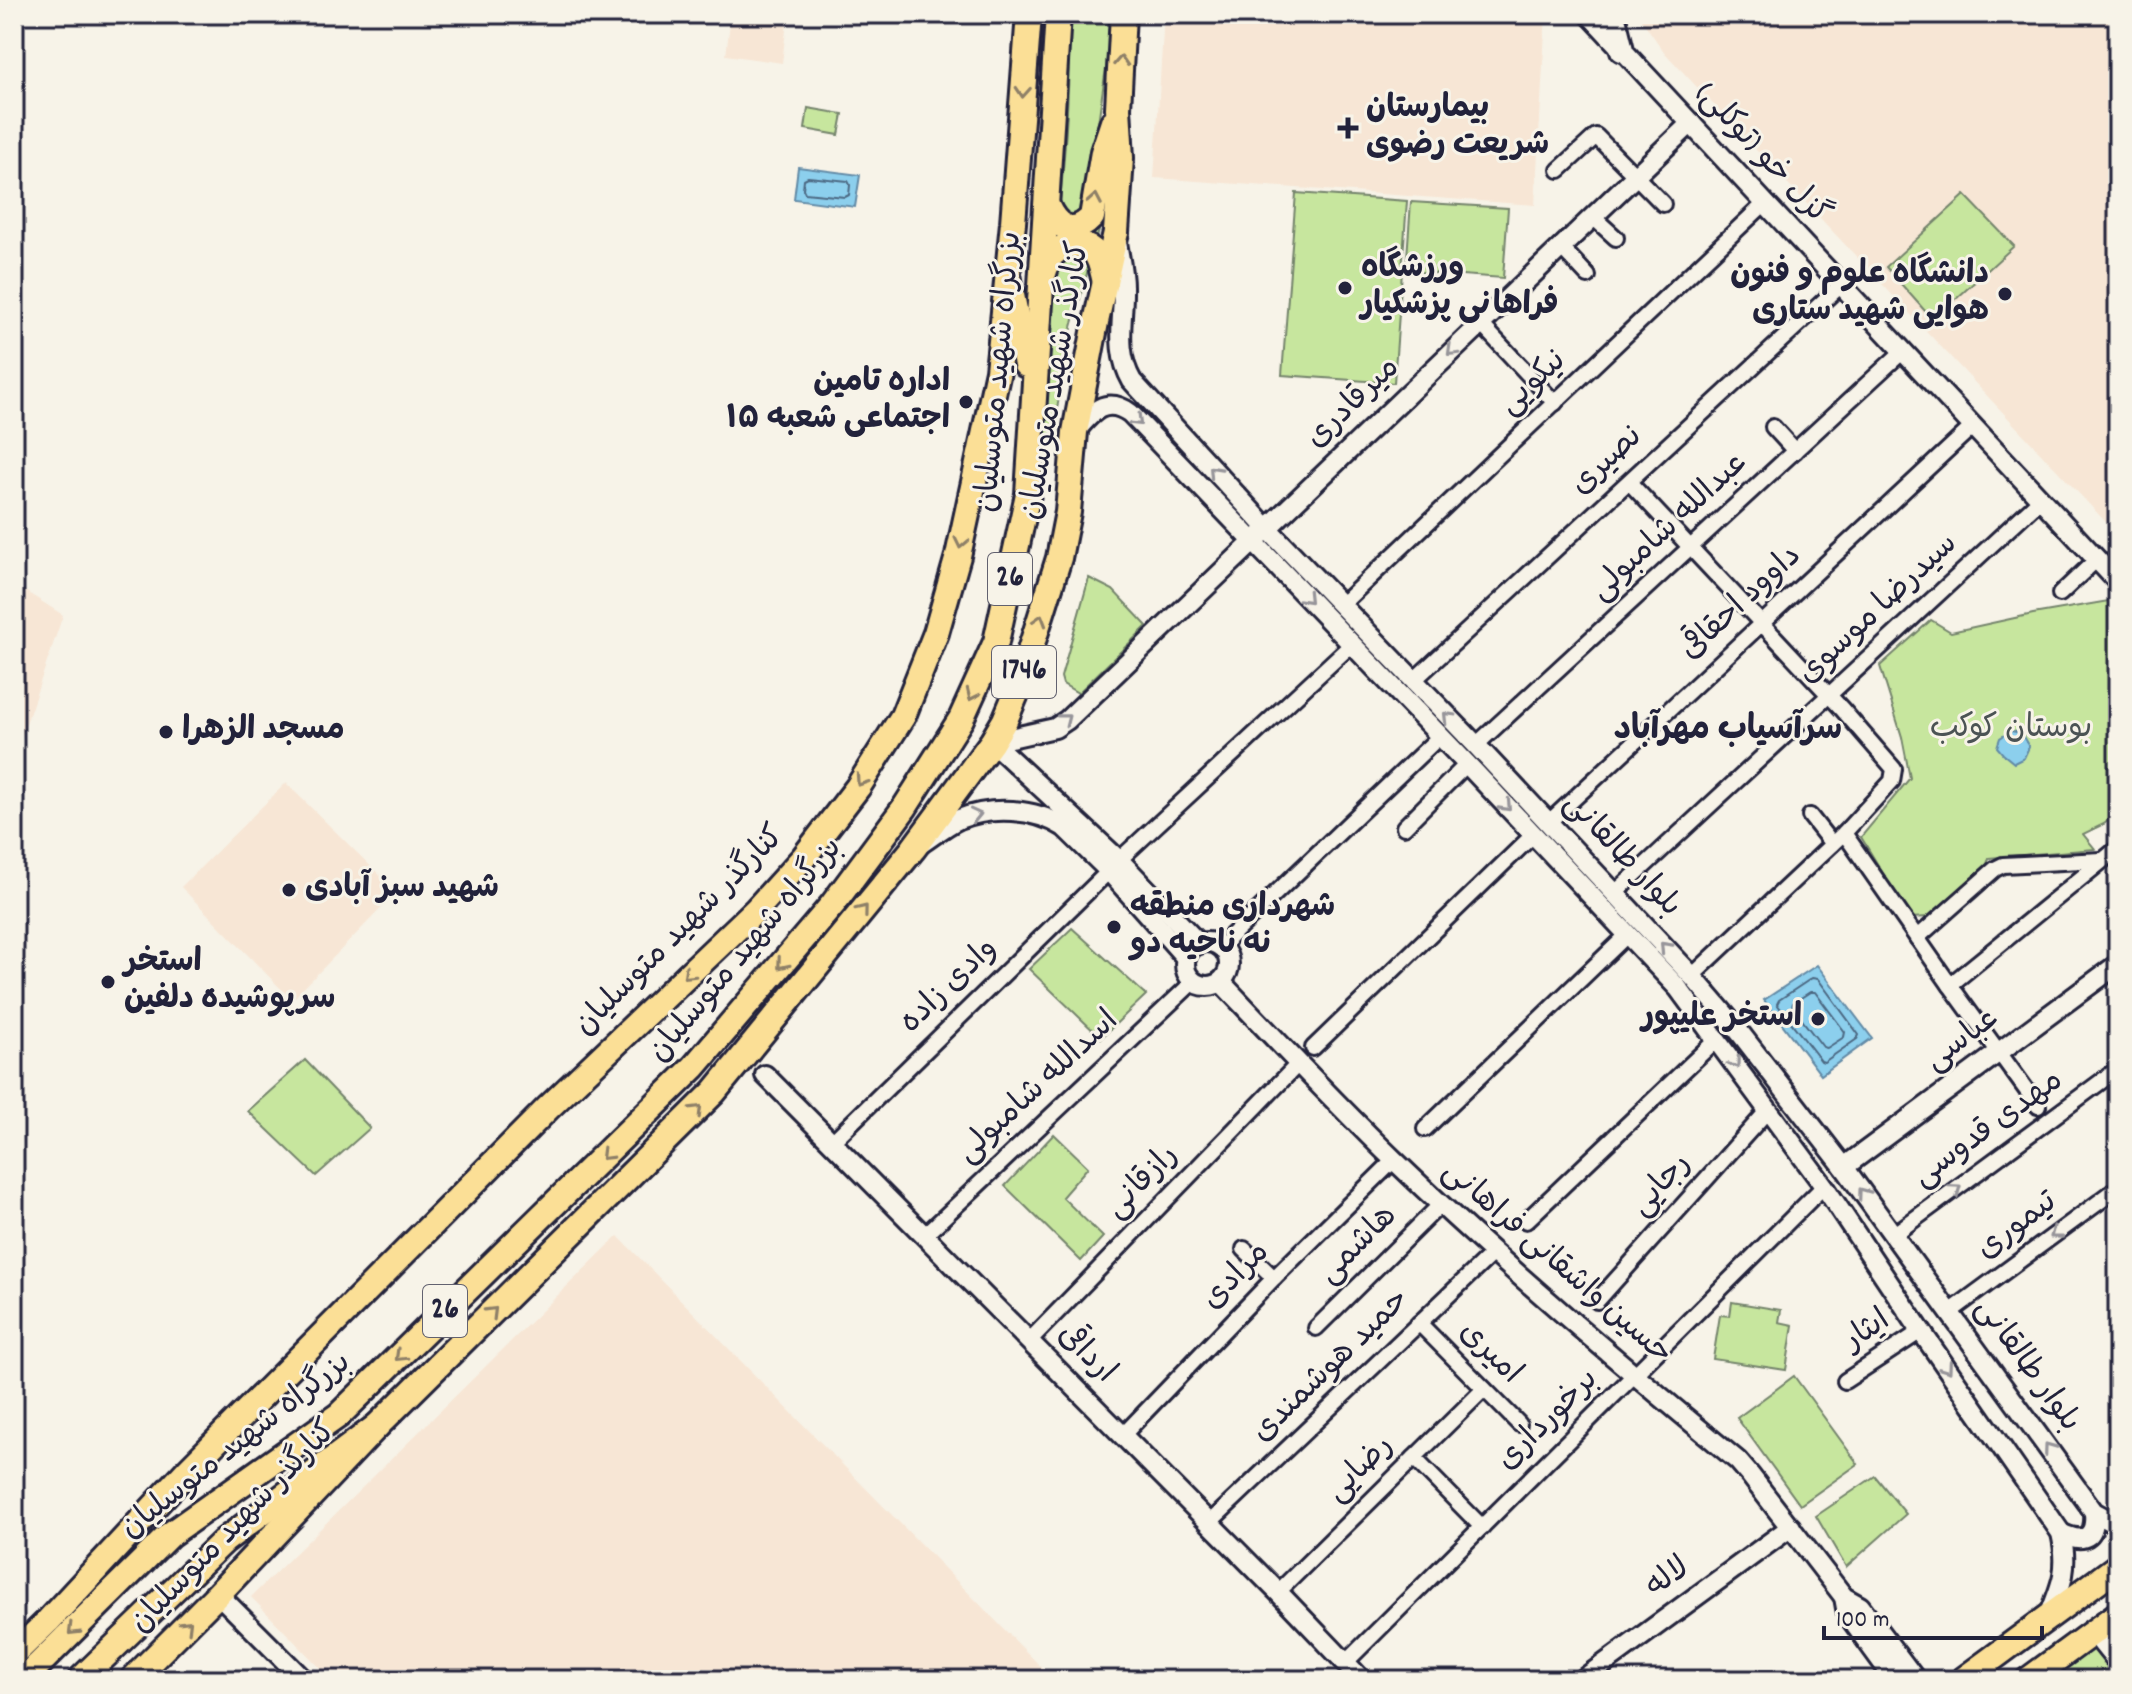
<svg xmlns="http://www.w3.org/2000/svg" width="2132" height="1694" font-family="Dekko,'Playpen Sans Arabic',sans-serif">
	<rect width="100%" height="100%" fill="#f7f3e8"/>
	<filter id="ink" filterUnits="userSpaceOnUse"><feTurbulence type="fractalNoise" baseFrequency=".0125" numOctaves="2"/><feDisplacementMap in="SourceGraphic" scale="16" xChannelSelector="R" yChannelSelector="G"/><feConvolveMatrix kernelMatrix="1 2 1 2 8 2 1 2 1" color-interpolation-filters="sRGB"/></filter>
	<g filter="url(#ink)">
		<g fill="#f7e6d5">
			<path d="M731,14H788L782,63L726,55Z"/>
			<path d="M1164,14H1546L1535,205L1154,178Z"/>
			<path d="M1642,14H2118V535L1665,53L1641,19Z"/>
			<path d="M14,584L63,615L14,759Z"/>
			<path d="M286,783L397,892L292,1000L181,887Z"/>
			<path d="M618,1236L1054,1680H332L251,1597Z"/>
		</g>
		<g fill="#c7e69e" stroke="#74846c" stroke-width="2">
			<path d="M1069,14H1109L1110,26L1106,68L1085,212L1072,222L1059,211C1066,145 1070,80 1069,14Z"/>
			<path d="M808,108L843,114L839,135L805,129Z"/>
			<path d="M1296,193L1407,201L1394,383L1282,375Z"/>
			<path d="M1965,195L2014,246L1933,320L1886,267Z"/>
			<path d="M1411,202L1508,208L1503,278L1406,271Z"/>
			<path d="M1103,216L1072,327L1051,441L1041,440L1051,342L1054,227Z"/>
			<path d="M1089,578L1113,590L1147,626L1078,693L1063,684L1061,677Z"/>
			<path d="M2114,600L2118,605V813L2104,824L2083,834L2095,849L1989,858L1987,864L1929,917L1910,918L1861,837L1910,778L1902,737L1880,666L1931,620L1951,632L2033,614Z"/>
			<path d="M1072,928L1146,995L1101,1038L1029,969Z"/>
			<path d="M305,1060L370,1128L316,1176L248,1111Z"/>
			<path d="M1054,1134L1088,1167L1062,1197L1103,1237L1081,1261L1005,1186Z"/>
			<path d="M1732,1302L1781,1310L1779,1322L1793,1325L1786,1370L1713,1359L1720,1315L1730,1316Z"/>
			<path d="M1794,1376L1858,1464L1800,1505L1737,1418Z"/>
			<path d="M1875,1476L1906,1514L1846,1567L1816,1516Z"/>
			<path d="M2092,1647C2104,1651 2116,1668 2118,1680H2043Z"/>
		</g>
		<g fill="#8ccfed" stroke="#628aa6" stroke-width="2">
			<path d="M798,167L860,175L855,207L794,199Z"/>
			<path d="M2011,731L2021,733L2029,747L2024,758L2014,763L2003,754L1997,747L2000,738Z"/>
			<path d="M1817,965L1872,1038L1821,1075L1764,1000Z"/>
		</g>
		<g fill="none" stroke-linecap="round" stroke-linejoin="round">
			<g stroke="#4c6782" stroke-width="2">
				<path d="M808,177L848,181L850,185L849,195L845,197L805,193L803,189L804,179Z"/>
				<path d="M1812,978L1818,979L1859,1035L1857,1039L1824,1062L1821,1061L1777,1004L1779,1000Z"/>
				<path d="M1810,992H1815L1845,1032L1844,1037L1827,1048L1823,1047L1792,1007L1793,1003Z"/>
			</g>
			<defs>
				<g id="minor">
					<path d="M1559,170L1596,136L1663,204"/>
					<path d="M1593,217L1616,238"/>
					<path d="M1561,247L1588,276"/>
					<path d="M1481,324L1555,403"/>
					<path d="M1773,427L1795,451"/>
					<path d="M1629,482L1842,709L1894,769L1892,781L1844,833L1692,976"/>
					<path d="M2060,594L2097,559"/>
					<path d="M1341,605L1765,203"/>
					<path d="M1413,681L1841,285"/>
					<path d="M1476,745L1903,351"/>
					<path d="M1810,816L1832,844"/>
					<path d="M1549,822L1973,426"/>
					<path d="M1404,827L1467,764"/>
					<path d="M1844,833L1950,985L2038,1106"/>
					<path d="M1119,860L1352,644"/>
					<path d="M1615,893L2041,499"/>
					<path d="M1917,938L1995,869L2003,865L2102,860"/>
					<path d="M1223,949L1229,938L1440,736"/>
					<path d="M1950,985L2118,848"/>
					<path d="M1313,1048L1533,835"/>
					<path d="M1425,1129L1628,934"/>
					<path d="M831,1143L1109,871"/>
					<path d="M1526,1221L1717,1039"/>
					<path d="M925,1235L1193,982"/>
					<path d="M1893,1235L2118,1069"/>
					<path d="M1244,1249L1274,1278"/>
					<path d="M1597,1301L1769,1109"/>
					<path d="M1950,1312L2118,1188"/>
					<path d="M1419,1323L1519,1424"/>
					<path d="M1316,1328L1441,1204"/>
					<path d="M1029,1341L1298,1064"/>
					<path d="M1845,1381L1921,1331"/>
					<path d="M1123,1435L1274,1278L1394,1160"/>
					<path d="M1414,1458L1482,1527"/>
					<path d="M1209,1523L1494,1252"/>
					<path d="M1278,1592L1484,1389"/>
					<path d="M1346,1662L1824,1186"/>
				</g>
				<g id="tertiary">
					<path d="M1589,14L2118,582"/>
					<path d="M1117,242C1119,256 1123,272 1123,286C1124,320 1114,350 1132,381L1267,528L1476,745L1692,976L1734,1025L1844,1167L2094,1512L2118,1525"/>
					<path d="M1075,432C1091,413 1105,395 1130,413L1467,764L1678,988L1824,1186L1921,1331L2061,1533C2069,1568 2062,1584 2049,1616"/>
					<path d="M992,742L1055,728L1067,720L1691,123"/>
					<path d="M992,742L1119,860L1199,944"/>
					<path d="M922,843C934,835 946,825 959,819C992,806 1034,808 1064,827L1109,871L1186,958"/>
					<circle cx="1207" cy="964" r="22"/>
					<path d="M1221,982C1278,1042 1335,1103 1395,1161C1504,1266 1621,1364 1738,1461L1750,1475L1844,1597L1860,1606L1916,1680"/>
					<path d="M765,1075L1278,1592L1362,1680"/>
					<path d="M1844,1167L2118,964"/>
					<path d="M2061,1533C2084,1544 2096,1538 2094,1512"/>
					<path d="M218,1594L304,1680"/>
					<path d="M1844,1597L1847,1614L1895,1680"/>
					<path d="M2093,1632L2118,1663"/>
					<path d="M1582,1680L1791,1527"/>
				</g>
				<path id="secondary" d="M1613,14L1622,50"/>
				<g id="primary">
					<path d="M14,1654L48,1621L188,1470L548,1108L756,910L804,857L858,787L903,716L936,633L958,556L998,371L1013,223L1029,14"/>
					<path d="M132,1680L218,1594L377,1426L714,1092L913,849L992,742L1005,720L1018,689L1059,558L1068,512L1075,432L1096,322L1116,232"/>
					<path d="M1963,1680L2118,1566"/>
					<path d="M2028,1680L2118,1614"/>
				</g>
				<g id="trunk">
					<path d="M1047,206C1057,228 1073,237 1092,217L1103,152L1113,122"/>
					<path d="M1116,232L1121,158L1118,108L1123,14"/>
					<path d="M1007,270L1026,365"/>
					<path d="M1043,276C1045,271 1047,262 1050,257C1060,245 1080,240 1093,251C1101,258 1102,271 1105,282"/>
					<path d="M23,1680L169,1535L339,1415L694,1067L833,904L905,807L961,719L996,642L1028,494L1058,14"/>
					<path d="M80,1680L224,1541L377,1426"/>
				</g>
			</defs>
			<use href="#minor" stroke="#22223b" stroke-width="20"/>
			<use href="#tertiary" stroke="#22223b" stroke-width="24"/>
			<use href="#secondary" stroke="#22223b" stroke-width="28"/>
			<use href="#primary" stroke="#22223b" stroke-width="30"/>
			<use href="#trunk" stroke="#22223b" stroke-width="30"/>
			<use href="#minor" stroke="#f7f3e8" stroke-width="14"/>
			<use href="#tertiary" stroke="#f7f3e8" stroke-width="18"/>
			<use href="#secondary" stroke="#f7f3e8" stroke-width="22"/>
			<use href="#primary" stroke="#fbdf96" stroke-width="24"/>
			<use href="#trunk" stroke="#fbdf96" stroke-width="24"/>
		</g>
		<defs><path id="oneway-chevron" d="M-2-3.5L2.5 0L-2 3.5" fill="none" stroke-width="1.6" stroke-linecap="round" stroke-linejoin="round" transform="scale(2)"/></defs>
		<g stroke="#8e8068">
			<use href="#oneway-chevron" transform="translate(1121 61) rotate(-87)"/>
			<use href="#oneway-chevron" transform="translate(1023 92) rotate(94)"/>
			<use href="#oneway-chevron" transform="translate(1095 199) rotate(-80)"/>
			<use href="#oneway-chevron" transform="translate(961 543) rotate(102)"/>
			<use href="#oneway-chevron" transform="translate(1040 620) rotate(-73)"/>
			<use href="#oneway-chevron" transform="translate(972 695) rotate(115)"/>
			<use href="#oneway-chevron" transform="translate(861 781) rotate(124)"/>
			<use href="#oneway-chevron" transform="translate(863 910) rotate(-51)"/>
			<use href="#oneway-chevron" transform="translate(782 964) rotate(130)"/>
			<use href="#oneway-chevron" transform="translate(688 974) rotate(136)"/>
			<use href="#oneway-chevron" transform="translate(697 1110) rotate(-45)"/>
			<use href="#oneway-chevron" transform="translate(606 1155) rotate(135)"/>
			<use href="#oneway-chevron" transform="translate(492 1312) rotate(-45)"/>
			<use href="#oneway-chevron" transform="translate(400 1356) rotate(136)"/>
			<use href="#oneway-chevron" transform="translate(187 1625) rotate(-45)"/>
			<use href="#oneway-chevron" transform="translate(73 1630) rotate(135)"/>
		</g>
		<g stroke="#97959a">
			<use href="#oneway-chevron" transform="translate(1452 351) rotate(136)"/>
			<use href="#oneway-chevron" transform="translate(1137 421) rotate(45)"/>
			<use href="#oneway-chevron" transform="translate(1214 471) rotate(-133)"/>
			<use href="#oneway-chevron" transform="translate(1307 598) rotate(46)"/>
			<use href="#oneway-chevron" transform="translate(1448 717) rotate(-134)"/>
			<use href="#oneway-chevron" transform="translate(1065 719) rotate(-38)"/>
			<use href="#oneway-chevron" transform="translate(1506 806) rotate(47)"/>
			<use href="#oneway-chevron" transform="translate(976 815) rotate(-13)"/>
			<use href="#oneway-chevron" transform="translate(1665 947) rotate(-133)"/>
			<use href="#oneway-chevron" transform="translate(1735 1063) rotate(54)"/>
			<use href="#oneway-chevron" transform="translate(1956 1189) rotate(-36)"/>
			<use href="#oneway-chevron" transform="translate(1863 1193) rotate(-126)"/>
			<use href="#oneway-chevron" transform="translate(2055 1234) rotate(143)"/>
			<use href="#oneway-chevron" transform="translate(1947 1368) rotate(55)"/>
			<use href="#oneway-chevron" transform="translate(2049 1448) rotate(-126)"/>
		</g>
	</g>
	<g fill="#22223b" stroke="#f7f3e8" stroke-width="3">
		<path d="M1344 116h8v8h8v8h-8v8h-8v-8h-8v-8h8z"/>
		<circle cx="1345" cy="288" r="8"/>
		<circle cx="2005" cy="294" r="8"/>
		<circle cx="966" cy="402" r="8"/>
		<circle cx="166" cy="732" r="8"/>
		<circle cx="289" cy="890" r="8"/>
		<circle cx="1114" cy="927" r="8"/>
		<circle cx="108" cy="982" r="8"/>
		<circle cx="1818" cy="1019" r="8"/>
	</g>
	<g text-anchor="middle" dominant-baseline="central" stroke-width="6" stroke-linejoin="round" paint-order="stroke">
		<g fill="#f7f3e8" stroke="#62616f" stroke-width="2">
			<rect x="988" y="553" width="44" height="52" rx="6"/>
			<rect x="992" y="646" width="64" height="52" rx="6"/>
			<rect x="423" y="1285" width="44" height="52" rx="6"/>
		</g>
		<g font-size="30" font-weight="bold" fill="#22223b">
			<text x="1010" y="579">26</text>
			<text x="1024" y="672">1746</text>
			<text x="445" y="1311">26</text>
		</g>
		<g font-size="32" font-weight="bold" fill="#22223b" stroke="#f7f3e8" text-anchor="start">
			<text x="1366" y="110">بیمارستان<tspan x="1366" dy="37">شریعت رضوی</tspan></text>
			<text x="1361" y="270">ورزشگاه<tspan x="1361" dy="37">فراهانی پزشکیار</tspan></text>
			<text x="1989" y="276" text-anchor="end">دانشگاه علوم و فنون<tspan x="1989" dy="37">هوایی شهید ستاری</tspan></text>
			<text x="950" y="384" text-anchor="end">اداره تامین<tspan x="950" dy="37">اجتماعی شعبه ۱۵</tspan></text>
			<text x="182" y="732">مسجد الزهرا</text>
			<text x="305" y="890">شهید سبز آبادی</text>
			<text x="1130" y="909">شهرداری منطقه<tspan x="1130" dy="37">نه ناحیه دو</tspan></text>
			<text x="124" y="964">استخر<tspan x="124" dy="37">سرپوشیده دلفین</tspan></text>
			<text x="1802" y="1019" text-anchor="end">استخر علیپور</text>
		</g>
		<g font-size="32" fill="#22223b" stroke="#f7f3e8">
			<text transform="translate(1761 155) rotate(47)">گزل خو (توکلی)</text>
			<text transform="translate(1001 372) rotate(-85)">بزرگراه شهید متوسلیان</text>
			<text transform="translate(1057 381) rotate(-80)">کنارگذر شهید متوسلیان</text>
			<text transform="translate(1534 384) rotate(-43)">نیکویی</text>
			<text transform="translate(1354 404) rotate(-44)">میرقادری</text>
			<text transform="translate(1608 462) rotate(-43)">نصیری</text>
			<text transform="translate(1670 528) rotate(-43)">عبدالله شامبولی</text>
			<text transform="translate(1742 604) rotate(-43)">داوود احقاقی</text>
			<text transform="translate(1879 610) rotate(-43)">سیدرضا موسوی</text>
			<text transform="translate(1621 856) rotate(47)">بلوار طالقانی</text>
			<text transform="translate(681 932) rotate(-45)">کنارگذر شهید متوسلیان</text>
			<text transform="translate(747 951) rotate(-50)">بزرگراه شهید متوسلیان</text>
			<text transform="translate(950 987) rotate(-44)">وادی زاده</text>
			<text transform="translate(1963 1041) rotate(-37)">عباسی</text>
			<text transform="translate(1039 1088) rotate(-43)">اسدالله شامبولی</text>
			<text transform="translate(1989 1130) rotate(-36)">مهدی قدوسی</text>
			<text transform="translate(1143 1183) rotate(-46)">رازقانی</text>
			<text transform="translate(1662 1186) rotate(-48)">رجایی</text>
			<text transform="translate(2018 1227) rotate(-37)">تیموری</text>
			<text transform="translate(1359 1246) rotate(-45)">هاشمی</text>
			<text transform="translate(1556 1264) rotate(41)">حسین واشقانی فراهانی</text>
			<text transform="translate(1237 1277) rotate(-46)">مرادی</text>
			<text transform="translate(1868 1332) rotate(-34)">ایثار</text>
			<text transform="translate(1489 1354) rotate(45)">امیری</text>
			<text transform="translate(1085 1355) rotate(45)">ارداقی</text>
			<text transform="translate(2026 1366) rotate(54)">بلوار طالقانی</text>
			<text transform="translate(1332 1367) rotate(-44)">حمید هوشمندی</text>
			<text transform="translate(1549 1421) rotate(-45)">برخورداری</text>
			<text transform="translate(237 1447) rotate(-38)">بزرگراه شهید متوسلیان</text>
			<text transform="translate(1361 1470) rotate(-45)">رضایی</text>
			<text transform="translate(235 1528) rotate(-46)">کنارگذر شهید متوسلیان</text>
			<text transform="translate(1669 1579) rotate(-36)">لاله</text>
		</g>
		<g font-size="32" fill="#4b5354" stroke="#f7f3e8">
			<text x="2011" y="730">بوستان کوکب</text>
		</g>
		<g font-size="34" font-weight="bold" fill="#22223b" stroke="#f7f3e8">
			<text x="1728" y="731">سرآسیاب مهرآباد</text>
		</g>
	</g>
	<rect width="2132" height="1694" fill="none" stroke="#f7f3e8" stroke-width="48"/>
	<rect x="24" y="24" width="2084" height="1646" fill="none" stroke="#22223b" stroke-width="3" filter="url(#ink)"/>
	<path d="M1824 1626v12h218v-12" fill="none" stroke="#22223b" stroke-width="4"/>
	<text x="1836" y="1626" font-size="24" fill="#22223b" stroke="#f7f3e8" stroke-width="6" paint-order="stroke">100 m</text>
</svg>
